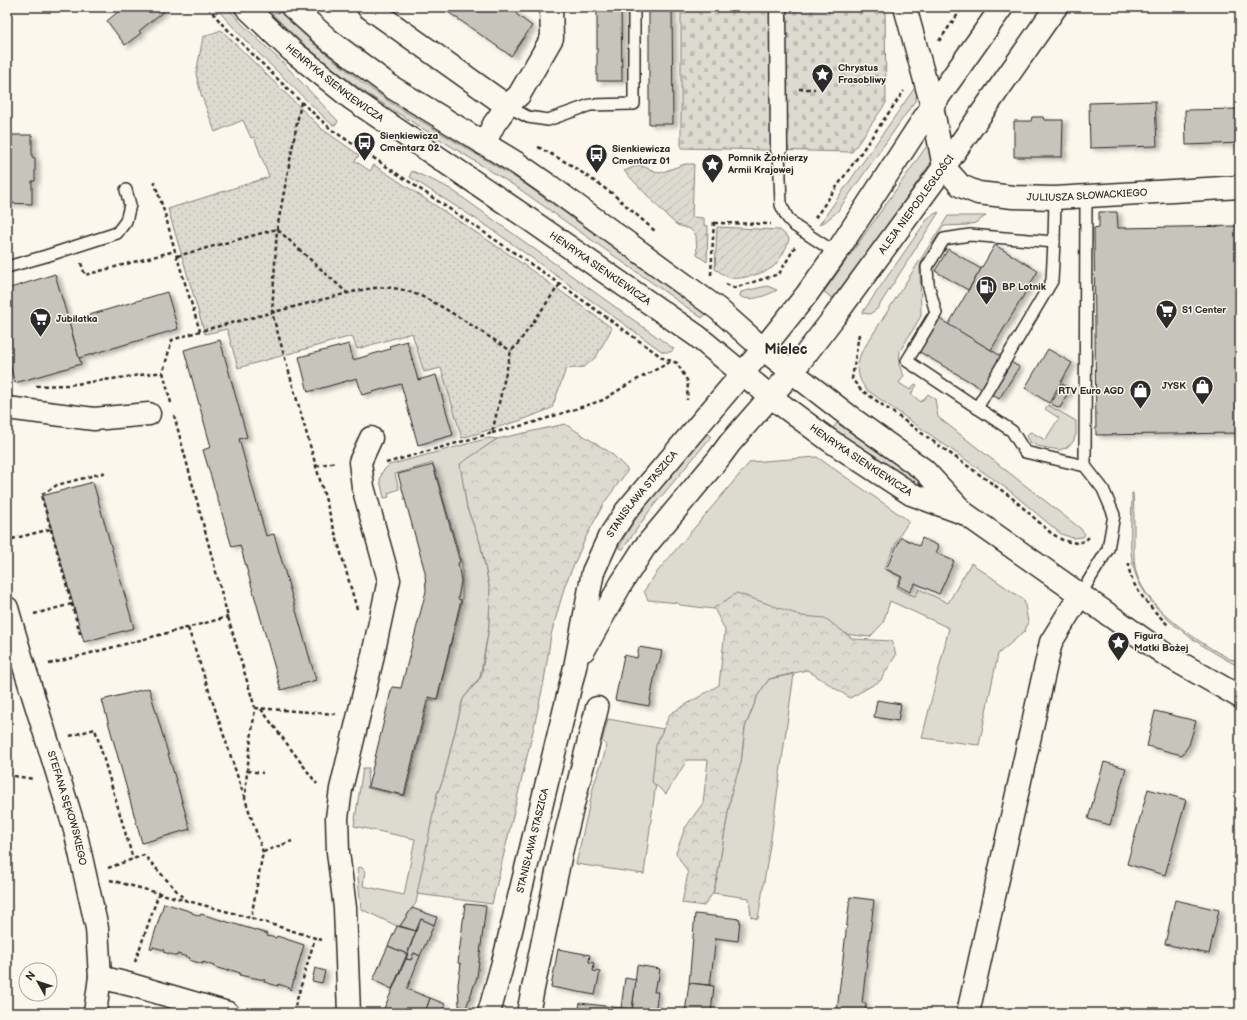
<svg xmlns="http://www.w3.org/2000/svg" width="1247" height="1020" font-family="'Balsamiq Sans',sans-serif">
	<defs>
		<pattern id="forest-crowns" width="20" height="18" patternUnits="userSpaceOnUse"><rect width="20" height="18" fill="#dddad0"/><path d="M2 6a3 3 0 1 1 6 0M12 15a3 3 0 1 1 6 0" fill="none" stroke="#bebbb3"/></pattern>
		<pattern id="cemetery-stones" width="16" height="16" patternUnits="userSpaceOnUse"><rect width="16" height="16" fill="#dddad0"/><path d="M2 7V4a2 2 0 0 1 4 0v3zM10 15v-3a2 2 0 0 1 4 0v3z" fill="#bebbb3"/></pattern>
		<pattern id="park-dots" width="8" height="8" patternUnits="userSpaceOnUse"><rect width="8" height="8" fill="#dddad0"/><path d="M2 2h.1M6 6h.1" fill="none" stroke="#bebbb3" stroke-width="1.8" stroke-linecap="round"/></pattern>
		<pattern id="garden-furrows" width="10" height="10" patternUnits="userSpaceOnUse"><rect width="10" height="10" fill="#dddad0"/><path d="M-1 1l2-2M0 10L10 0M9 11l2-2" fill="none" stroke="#bebbb3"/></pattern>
		<filter id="shadow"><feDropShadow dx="4.5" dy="2.5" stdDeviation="2" flood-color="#0004"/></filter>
	</defs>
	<rect width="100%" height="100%" fill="#fbf7ec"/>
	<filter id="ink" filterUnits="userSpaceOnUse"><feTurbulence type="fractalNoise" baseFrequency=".025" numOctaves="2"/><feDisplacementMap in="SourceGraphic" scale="8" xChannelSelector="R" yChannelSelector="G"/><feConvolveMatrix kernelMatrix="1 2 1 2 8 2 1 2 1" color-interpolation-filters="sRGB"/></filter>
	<g filter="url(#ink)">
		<g fill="#dddad0" stroke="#84827e">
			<path d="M215,7H227L243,25L285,65L338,121L336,125H333L323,117V116L247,42Z"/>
			<path d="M266,7H275L315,45L363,83L391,103L519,180L706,313L702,318L518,188L369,95C332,69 296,40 266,7Z"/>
			<path d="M916,86L917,95L915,101L837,212L826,221L819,225Z"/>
			<path d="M931,140L932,161L835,300L824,292Z"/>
			<path d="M412,171L443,185L452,190L674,349L671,352H663L490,228L410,177V175Z"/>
			<path d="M939,212L877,309L870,314L862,313L926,221L934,214Z"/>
			<path d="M948,216H986L975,223L967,225L944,226L922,261L920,266L921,316L900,351L899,365L904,376L899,383L910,390L915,384L917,385L911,394L921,402L928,394L935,399L938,417L1081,529L1085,534L1083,537L1073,538L1061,534L1010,491L867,390C857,379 856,366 861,353Z"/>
			<path d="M767,286L777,290C768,295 749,303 740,296L741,292Z"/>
			<path d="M1048,405L1076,421V434L1073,442L1066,448L1059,450L1037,446L1030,442L1027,436L1030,432L1033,433L1045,440L1059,418L1045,409Z"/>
			<path d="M837,423L946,499L945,503L868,452L830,432Z"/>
			<path d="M706,433L711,437L650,510L623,549H620L619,547C640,506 677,469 706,433Z"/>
			<path d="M489,438L497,439L461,464L467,508L480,542L490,590L489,627L480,677L463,699L443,780L437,794L416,903L400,926H397L361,909L357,868L361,867L365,871L363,886L404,895L415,839L354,826L363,768H369L367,779L368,780L367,788L405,796L429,699L437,701L462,600V564L433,463L395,474L399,489L388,493L389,497L384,498L380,480L382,472L389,465Z"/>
			<path d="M817,457L909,521L900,535L884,569L901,577L896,588L915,596L919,589L948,603L971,563L1024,600L1028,622L1025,631L998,654L979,745L922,738L949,628L890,601L883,623L870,637L801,629L739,612L680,605L678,603L648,600L644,591L657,572L750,462Z"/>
			<path d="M1132,493H1133C1134,507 1134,521 1134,535C1134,549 1133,562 1137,575C1148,609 1199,643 1230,659L1235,660L1240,659V667C1200,646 1139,610 1132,560C1129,541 1132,513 1132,493Z"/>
			<path d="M794,674L770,845L758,919L751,917L749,898L713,893L717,878L732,789L741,763L745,727L758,695L769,679Z"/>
			<path d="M608,719L663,729L644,874L576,864L594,784L604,756L606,745L602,741Z"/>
		</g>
		<g fill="url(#forest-crowns)" stroke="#84827e">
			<path d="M565,424L611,453L628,470L604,503L586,537L565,585L551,635L544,681L534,727L492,904L417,894L437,794L443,780L463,699L481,677L489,627L490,590L480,542L467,508L460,464L497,439Z"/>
			<path d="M737,593L802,616L825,618L853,639L892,641L896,655L880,681L850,698L807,670L769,679L758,695L745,727L741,763L732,789L717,878L713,893L704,906L682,903L688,873L676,853L685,828L703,803L708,760H687L666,794L652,782L656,745L670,714L719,685L725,630L714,608Z"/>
		</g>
		<path fill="url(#cemetery-stones)" stroke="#84827e" d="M681,7H885L886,103L852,152L681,148Z"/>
		<path fill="url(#park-dots)" stroke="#84827e" d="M221,30L322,129L359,155L355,161L370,171L374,165L510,255L612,328L596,357L584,367L566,369L552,408L522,420L462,438L441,368L424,372L412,333L357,349L352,336L238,368L227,329L205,334L168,209L269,177L254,137L251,138L243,120L215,132L201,94L196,74L203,37Z"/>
		<g fill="url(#garden-furrows)" stroke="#84827e">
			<path d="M685,164H694L692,217L704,218V225L708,226L707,262L697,255L696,235L690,229L677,225L668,217L624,171L639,165L660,173Z"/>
			<path d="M717,227L780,230L789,238C789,245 778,263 773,267C766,273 740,280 731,278C726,277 720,272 715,269Z"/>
		</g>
		<g fill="#c7c4bc" stroke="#2b2b2b" filter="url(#shadow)">
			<path d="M118,7H161L164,11L139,31L141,33L125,45L107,21L120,10Z"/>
			<path d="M441,7H509L517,13L516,14L532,26L511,56Z"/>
			<path d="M597,7H621L622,81H597Z"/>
			<path d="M649,7H672L673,124H649Z"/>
			<path d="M1155,101L1157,146L1090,148L1089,103Z"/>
			<path d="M1240,109V143L1186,145L1185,110Z"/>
			<path d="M1032,117H1043L1044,120H1063L1062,157H1014V121H1031Z"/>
			<path d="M7,135H32V157L35,158V181H32V204L7,203Z"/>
			<path d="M1099,212H1117L1118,228L1240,226V433L1096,435L1094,228L1099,227Z"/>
			<path d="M995,245L1038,271L991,350L948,325Z"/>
			<path d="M948,249L981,269L968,290L935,271Z"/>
			<path d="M55,274L81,364L15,383L7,356V289Z"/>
			<path d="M167,292L178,329L79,358L69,321Z"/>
			<path d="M928,312L1019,367L999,399L908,345Z"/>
			<path d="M220,340L247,437L239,439L266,536L274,534L316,680L281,690L240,545L232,547L203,450L211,447L184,350Z"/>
			<path d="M407,341L418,380L436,375L453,435L418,445L401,384L362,395L357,378L308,392L299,357L349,344L353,360L390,349L389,346Z"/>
			<path d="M1048,349L1072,363L1049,403L1025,388Z"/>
			<path d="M1062,384L1070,389L1060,408L1051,404Z"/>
			<path d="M433,465L460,562L458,563L461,581L458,599L461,600L437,699L428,697L404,795L368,787L392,687L401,688L426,591L425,572L398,474Z"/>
			<path d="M93,482L134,628L84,642L42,496Z"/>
			<path d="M901,537L919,546L922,538L939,546L936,553L954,561L939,594L915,583L910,592L898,586L902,577L886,569Z"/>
			<path d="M639,647L662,651L659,664H657L649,706L615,700L624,655L637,658Z"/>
			<path d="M149,688L190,829L142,843L102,700Z"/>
			<path d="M877,700L901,704L898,721L874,717Z"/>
			<path d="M1155,711L1196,721L1189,745L1182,755L1147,746Z"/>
			<path d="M1104,762L1126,768L1110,825L1088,819Z"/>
			<path d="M1148,789L1186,800L1165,875L1127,864Z"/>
			<path d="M850,897L874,900L862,1003H866L865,1013L837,1011Z"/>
			<path d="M1175,900L1219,910L1209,954L1165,944Z"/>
			<path d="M164,903L192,912V913L200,916L201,914L268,934L267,936L276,938L277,936L304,945L291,990L289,989L290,988L278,984V986L264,982L265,980L239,975L240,973L228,969V971L214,967V966L203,962V964L189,960L190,958L178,954L177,956L163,952L164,950L153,947V949L150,948Z"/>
			<path d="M465,904L486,906L477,977L466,1008L459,1006L458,984L461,964L458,963Z"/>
			<path d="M412,908L437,917L434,925L421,919L416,931L400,926Z"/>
			<path d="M695,914L740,919L738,941L716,938L710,985L689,983Z"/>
			<path d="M421,919L434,925L420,956L414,953L411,960L406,959L416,931Z"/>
			<path d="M397,926L416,931L407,954L388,946Z"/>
			<path d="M388,946L407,954L392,989L373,980Z"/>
			<path d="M558,949L590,955L589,962L594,963L593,971L600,972L595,995L551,987Z"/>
			<path d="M414,953L420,956L407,989L430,998L425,1013H382L406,959L411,960Z"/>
			<path d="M637,965L660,969L658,981H656L654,992H658L655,1013H632Z"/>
			<path d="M315,968L325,971L322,983L312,981Z"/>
			<path d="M625,978L636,980L632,1009L621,1008Z"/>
			<path d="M689,983L714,986L711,1013H685Z"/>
			<path d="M430,998L445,1004L442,1013H425Z"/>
			<path d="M580,1003L621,1008L632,1009V1013H578Z"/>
		</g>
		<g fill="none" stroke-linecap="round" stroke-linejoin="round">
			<defs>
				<g id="service">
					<path d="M507,106L528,117L548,120L590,105L634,104V7"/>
					<path d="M779,150L781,205L787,217L795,226L836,253"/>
					<path d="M1055,198L1054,242L970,235L944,239L927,267L928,284L936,313L907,361L1012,431L1025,452L1085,466L1103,489L1114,515L1108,549L1080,595"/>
					<path d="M7,267L46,256L117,233L126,221L130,205L126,190"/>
					<path d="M977,408L1052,281L1054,242"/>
					<path d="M1085,466L1086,197"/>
				</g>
				<path id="pedestrian" d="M778,7L779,150"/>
				<g id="minor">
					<path d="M368,7L507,106"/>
					<path id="s1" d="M905,7L932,106L944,167L961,186L978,193L1013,197L1055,198L1240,187"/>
					<path d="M484,144L494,124L507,106L519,95L552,38L551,7"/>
					<path d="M7,408L94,419L149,414"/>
					<path id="s2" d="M7,608L23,663L75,830L85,875L97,928L100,977L95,1013"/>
					<path d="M100,977L132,985L228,1013"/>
					<path d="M349,1013L345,908L338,852L337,818L341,789L371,664L389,580L363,487L360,462L371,438"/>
					<path d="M528,1013L561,853L597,708"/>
					<path d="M968,1013L1051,642L1080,595"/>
				</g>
				<g id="tertiary">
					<path id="s3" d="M246,7L291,50L352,99L523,215L697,336L771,397L829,440L911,494L960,512"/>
					<path d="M292,7L329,40L393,88L518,164L551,187L718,309L763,349L792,372L854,420L924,470L964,513L1166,655L1240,697"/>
					<path id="s4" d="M584,650L621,584L644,548L719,458L730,443L792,372L835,316L944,167L1056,7"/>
					<path id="s5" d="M489,1013L505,955L575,667L593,572L609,537L626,511L763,349L807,294L836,253L932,106L1002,7"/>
				</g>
			</defs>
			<use href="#service" stroke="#2b2b2b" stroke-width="14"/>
			<use href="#pedestrian" stroke="#2b2b2b" stroke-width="19"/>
			<use href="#minor" stroke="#2b2b2b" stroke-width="25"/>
			<use href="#tertiary" stroke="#2b2b2b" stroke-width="25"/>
			<g stroke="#2b2b2b" stroke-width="2.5" stroke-dasharray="4 3" stroke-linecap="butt">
				<path d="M208,7L222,24L301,102L332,130L469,222L560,284L663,358L677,363L688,382L687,400"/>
				<path d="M939,41L963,7"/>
				<path d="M799,89H815"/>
				<path d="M301,102L277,229L272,313L357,609"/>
				<path d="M538,147L571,165L613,194L656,232"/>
				<path d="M154,181L165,214L175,251L200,331"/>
				<path d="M815,218L904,91"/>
				<path d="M714,223L771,224"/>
				<path d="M177,256L277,229L347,293"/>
				<path d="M81,263L85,275L175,251"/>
				<path d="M711,275L714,220"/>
				<path d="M726,284L734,288L779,274L795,247"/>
				<path d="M859,334L852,379L860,389L1011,497L1051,533L1064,541L1077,543L1085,541L1090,536"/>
				<path d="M36,386L68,385L163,372"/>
				<path d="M171,403L163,372L172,340L200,331L348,293C362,290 378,286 393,288C420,292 442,307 465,321C480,331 496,341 511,351"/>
				<path d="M174,415L228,617L255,708L247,771L245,799L263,852L251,918"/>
				<path d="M492,433L532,423L603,400L627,385L670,362"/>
				<path d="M386,463L492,433L511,351L517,345L560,284"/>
				<path d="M316,466L336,462"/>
				<path d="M51,529L81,637"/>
				<path d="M12,539L51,529L41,495L57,485L107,472"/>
				<path d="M1129,563C1129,567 1129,572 1131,576C1136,593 1156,613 1168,625"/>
				<path d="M34,614L72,604"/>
				<path d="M188,628L244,796"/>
				<path d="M49,664L228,617"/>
				<path d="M255,708L336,714"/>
				<path d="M261,709L317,784"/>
				<path d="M70,736L95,729L133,859"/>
				<path d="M247,771L263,773"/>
				<path d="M7,775L34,779"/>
				<path d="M263,852L292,841"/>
				<path d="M108,868L144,855L185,900"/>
				<path d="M110,880L251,918L322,940"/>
				<path d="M135,962L159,893"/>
				<path d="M293,1013L315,938"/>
			</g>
			<use href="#service" stroke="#fbf7ec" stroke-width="11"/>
			<use href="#pedestrian" stroke="#fbf7ec" stroke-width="16"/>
			<use href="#minor" stroke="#fbf7ec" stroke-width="22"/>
			<use href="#tertiary" stroke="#fbf7ec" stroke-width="22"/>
		</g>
	</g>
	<defs>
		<symbol id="sight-pin" viewBox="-11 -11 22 30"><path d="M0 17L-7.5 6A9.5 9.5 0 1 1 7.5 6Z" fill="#2b2b2b" stroke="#fbf7ec"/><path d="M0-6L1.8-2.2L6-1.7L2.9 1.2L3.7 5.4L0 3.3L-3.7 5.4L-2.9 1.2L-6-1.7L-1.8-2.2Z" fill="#fff"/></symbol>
		<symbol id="bus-pin" viewBox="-11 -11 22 30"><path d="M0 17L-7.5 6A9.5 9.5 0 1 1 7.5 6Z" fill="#2b2b2b" stroke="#fbf7ec"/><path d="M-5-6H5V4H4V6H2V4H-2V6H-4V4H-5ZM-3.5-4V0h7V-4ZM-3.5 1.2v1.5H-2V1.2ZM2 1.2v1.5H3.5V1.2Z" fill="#fff"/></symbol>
		<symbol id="fuel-pin" viewBox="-11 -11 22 30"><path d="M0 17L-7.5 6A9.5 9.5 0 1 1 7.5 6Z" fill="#2b2b2b" stroke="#fbf7ec"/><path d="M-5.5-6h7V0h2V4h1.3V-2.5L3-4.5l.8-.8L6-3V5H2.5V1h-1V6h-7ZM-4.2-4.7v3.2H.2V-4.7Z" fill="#fff"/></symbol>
		<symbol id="supermarket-pin" viewBox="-11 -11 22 30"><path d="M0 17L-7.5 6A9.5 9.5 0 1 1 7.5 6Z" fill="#2b2b2b" stroke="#fbf7ec"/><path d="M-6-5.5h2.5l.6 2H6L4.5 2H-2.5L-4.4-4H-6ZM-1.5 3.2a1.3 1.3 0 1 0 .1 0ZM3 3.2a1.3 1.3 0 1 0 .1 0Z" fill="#fff"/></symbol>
		<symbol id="shop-pin" viewBox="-11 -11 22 30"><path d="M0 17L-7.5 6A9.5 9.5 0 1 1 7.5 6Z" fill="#2b2b2b" stroke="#fbf7ec"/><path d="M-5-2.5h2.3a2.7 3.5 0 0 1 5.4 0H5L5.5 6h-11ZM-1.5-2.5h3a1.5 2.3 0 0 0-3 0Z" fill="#fff"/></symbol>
	</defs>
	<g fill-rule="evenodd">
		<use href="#sight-pin" x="810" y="62" width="25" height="34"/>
		<use href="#bus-pin" x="352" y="130" width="25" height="34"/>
		<use href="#bus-pin" x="584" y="142" width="25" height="34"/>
		<use href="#sight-pin" x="700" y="152" width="25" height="34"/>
		<use href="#fuel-pin" x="974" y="274" width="25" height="34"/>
		<use href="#supermarket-pin" x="1154" y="298" width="25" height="34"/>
		<use href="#supermarket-pin" x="28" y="306" width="25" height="34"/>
		<use href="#shop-pin" x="1190" y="374" width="25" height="34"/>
		<use href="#shop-pin" x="1128" y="378" width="25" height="34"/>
		<use href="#sight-pin" x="1106" y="630" width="25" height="34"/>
	</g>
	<g text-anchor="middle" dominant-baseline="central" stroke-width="3" stroke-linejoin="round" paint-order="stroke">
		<g font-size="10" font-weight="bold" fill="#2b2b2b" stroke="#fbf7ec" text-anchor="start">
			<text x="838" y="68">Chrystus<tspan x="838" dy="12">Frasobliwy</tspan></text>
			<text x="380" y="136">Sienkiewicza<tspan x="380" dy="12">Cmentarz 02</tspan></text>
			<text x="612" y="149">Sienkiewicza<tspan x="612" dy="12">Cmentarz 01</tspan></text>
			<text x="728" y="158">Pomnik Żołnierzy<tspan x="728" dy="12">Armii Krajowej</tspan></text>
			<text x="1002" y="287">BP Lotnik</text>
			<text x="1182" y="310">S1 Center</text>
			<text x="56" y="319">Jubilatka</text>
			<text x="1186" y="386" text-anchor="end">JYSK</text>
			<text x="1124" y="391" text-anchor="end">RTV Euro AGD</text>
			<text x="1134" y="636">Figura<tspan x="1134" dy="12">Matki Bożej</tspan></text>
		</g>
		<g font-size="10" fill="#2b2b2b" stroke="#fbf7ec">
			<text stroke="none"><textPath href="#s3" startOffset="117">HENRYKA SIENKIEWICZA</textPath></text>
			<text stroke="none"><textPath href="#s1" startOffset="318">JULIUSZA SŁOWACKIEGO</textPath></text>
			<text stroke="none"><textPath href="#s4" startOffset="557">ALEJA NIEPODLEGŁOŚCI</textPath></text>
			<text stroke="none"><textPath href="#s3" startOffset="441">HENRYKA SIENKIEWICZA</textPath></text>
			<text stroke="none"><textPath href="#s3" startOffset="765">HENRYKA SIENKIEWICZA</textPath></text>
			<text stroke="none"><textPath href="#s5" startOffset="546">STANISŁAWA STASZICA</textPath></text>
			<text stroke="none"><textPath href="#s2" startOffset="209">STEFANA SĘKOWSKIEGO</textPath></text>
			<text stroke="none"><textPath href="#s5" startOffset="178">STANISŁAWA STASZICA</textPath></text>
		</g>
		<g font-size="14" font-weight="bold" fill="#2b2b2b" stroke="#fbf7ec">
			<text x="786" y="349">Mielec</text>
		</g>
	</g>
	<rect width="1247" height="1020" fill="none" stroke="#fbf7ec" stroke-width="24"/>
	<rect x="12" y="12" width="1223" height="996" fill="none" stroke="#2b2b2b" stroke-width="1.5" filter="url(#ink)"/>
	<g transform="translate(38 982) rotate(309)"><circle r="19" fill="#fbf7ec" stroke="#a8a59f"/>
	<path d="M0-3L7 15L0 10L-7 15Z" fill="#2b2b2b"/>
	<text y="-6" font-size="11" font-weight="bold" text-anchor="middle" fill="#2b2b2b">N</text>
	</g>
</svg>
